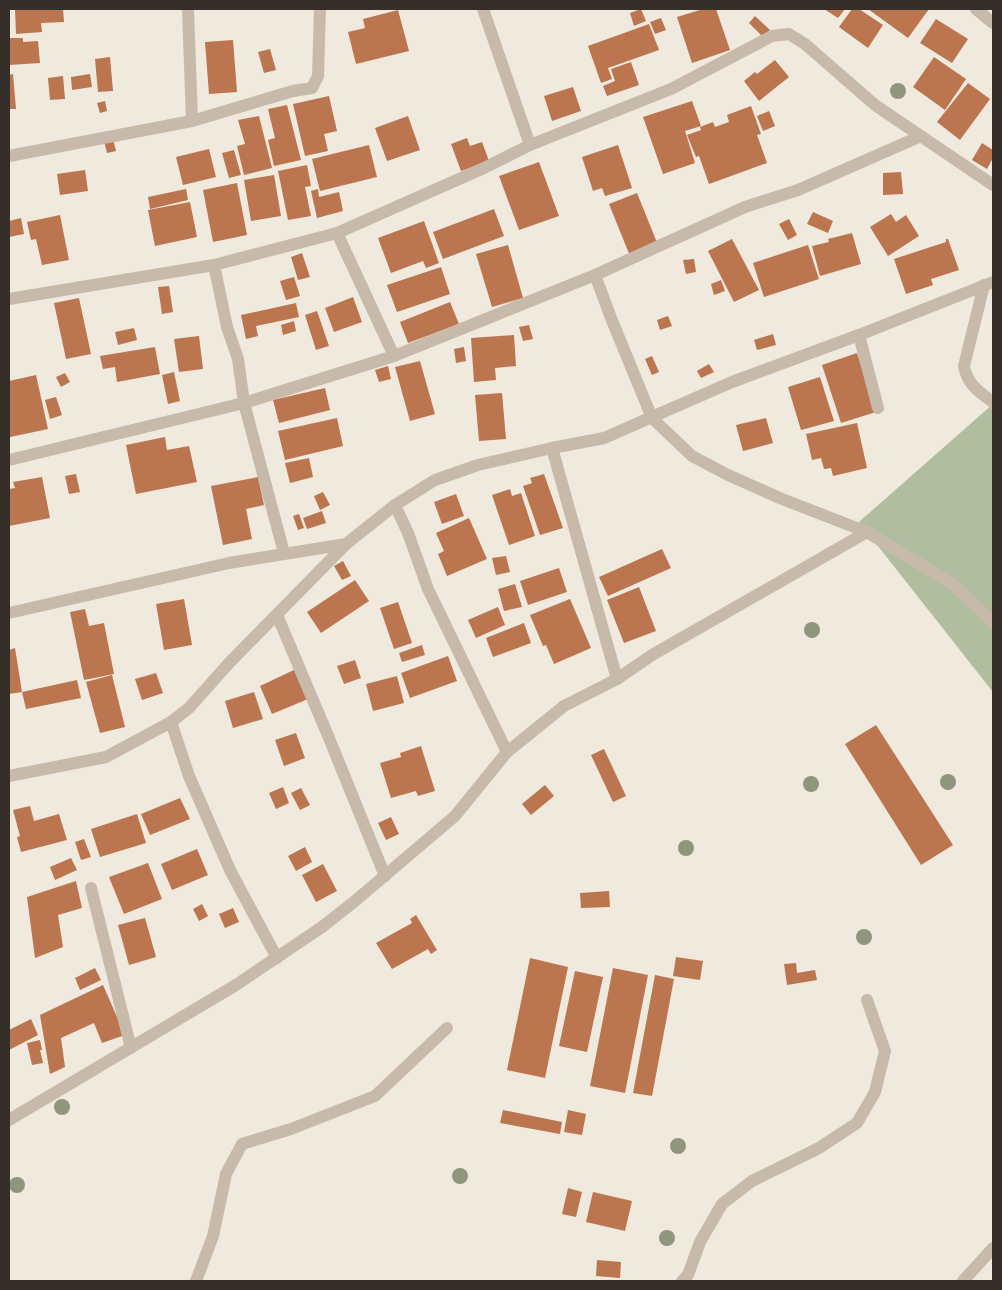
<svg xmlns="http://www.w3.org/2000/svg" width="1002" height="1290" font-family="'Archivo Narrow',sans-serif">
	<rect width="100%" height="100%" fill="#f0e9dd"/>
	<path fill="#b0bd9e" d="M993,404V692L859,522Z"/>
	<g fill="#bb754f">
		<path d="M15,9H63L64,22L41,23L42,32L16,34Z"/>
		<path d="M641,9L646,21L634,26L630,13Z"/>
		<path d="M703,9H716L730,50L692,63L677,17Z"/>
		<path d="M824,9H845L838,18Z"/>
		<path d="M852,9H859L883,25L868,48L839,27Z"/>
		<path d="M868,9H929L908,38Z"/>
		<path d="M398,10L409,51L356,64L348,32L365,28L363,19Z"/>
		<path d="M755,16L770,30L763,37L749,23Z"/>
		<path d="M661,18L666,30L655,34L650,22Z"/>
		<path d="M936,19L968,39L952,63L920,43Z"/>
		<path d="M649,24L659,50L608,68L612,79L601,83L588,46Z"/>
		<path d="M9,38H23V42L38,41L40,63L9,65Z"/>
		<path d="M233,40L237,92L209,94L205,42Z"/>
		<path d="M270,49L276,70L264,73L258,52Z"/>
		<path d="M110,57L113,91L98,92L95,59Z"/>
		<path d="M934,57L966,79L945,110L913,87Z"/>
		<path d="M775,60L789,77L759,101L744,81L755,72L757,74Z"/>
		<path d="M631,62L639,85L607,96L603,86L615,81L611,69Z"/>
		<path d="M13,74L16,109H9V75Z"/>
		<path d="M90,74L92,87L72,90L71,77Z"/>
		<path d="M63,76L65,99L50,100L48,78Z"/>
		<path d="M968,83L990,99L960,140L937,122Z"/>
		<path d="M573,87L581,111L552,121L544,96Z"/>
		<path d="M329,96L337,131L324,134L328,151L305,156L293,104Z"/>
		<path d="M105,101L107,111L100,113L97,103Z"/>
		<path d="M692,101L701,126L685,131L695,163L663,174L643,117Z"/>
		<path d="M287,105L301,160L274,166L268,140L275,138L268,109Z"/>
		<path d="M751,106L761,134L757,135L767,163L709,184L699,156L696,157L687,135L701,130L700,127L713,122L715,127L729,122L727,115Z"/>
		<path d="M769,111L775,126L763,131L757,116Z"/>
		<path d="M259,116L272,168L244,175L237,146L245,144L238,120Z"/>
		<path d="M408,116L420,150L387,161L375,128Z"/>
		<path d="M467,138L470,146L482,142L489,161L461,171L451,144Z"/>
		<path d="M113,139L116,151L107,153L104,141Z"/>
		<path d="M982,143L993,150V158L987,169L972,160Z"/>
		<path d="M369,145L377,177L320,191L312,159Z"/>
		<path d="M618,145L632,188L605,196L602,188L593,191L582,157Z"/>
		<path d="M209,149L216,177L183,185L176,157Z"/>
		<path d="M234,150L241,175L229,178L222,153Z"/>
		<path d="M539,162L559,216L519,230L499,176Z"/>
		<path d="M307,165L311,186L305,187L311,216L288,220L278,171Z"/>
		<path d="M85,170L88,191L60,195L57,174Z"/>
		<path d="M901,172L903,194L883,195V173Z"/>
		<path d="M274,175L281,216L251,221L244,180Z"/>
		<path d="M237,183L247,235L213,242L203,190Z"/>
		<path d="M186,189L188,200L150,209L148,197Z"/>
		<path d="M318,189L319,197L339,192L343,211L317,218L311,191Z"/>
		<path d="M637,193L658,245L630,256L609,204Z"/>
		<path d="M190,202L197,237L155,246L148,210Z"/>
		<path d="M494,209L504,236L443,259L433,232Z"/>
		<path d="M813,212L833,221L828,233L807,224Z"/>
		<path d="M891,214L896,222L906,215L919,236L888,256L870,227Z"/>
		<path d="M60,215L69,260L42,265L36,239L31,240L27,222Z"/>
		<path d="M21,218L24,234L9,237V221Z"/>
		<path d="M789,219L797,235L788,240L779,224Z"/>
		<path d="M424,221L439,263L426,268L423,261L391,273L378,238Z"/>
		<path d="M852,233L861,264L820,276L812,246L829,242L828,239Z"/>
		<path d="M732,239L759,290L734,302L708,251Z"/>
		<path d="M946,239H948L959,270L931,279L933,285L906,294L894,259L946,242Z"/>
		<path d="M508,245L523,298L492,307L476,254Z"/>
		<path d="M808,245L819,279L764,297L753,263Z"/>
		<path d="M302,253L310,277L298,280L291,257Z"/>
		<path d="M694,259L696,272L686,274L683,260Z"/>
		<path d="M441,267L450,294L397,312L387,285Z"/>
		<path d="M294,277L300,296L286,300L280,281Z"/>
		<path d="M721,280L725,291L714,295L711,284Z"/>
		<path d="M169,286L173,312L162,314L158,287Z"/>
		<path d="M353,297L362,322L334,332L325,308Z"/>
		<path d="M79,298L91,354L66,359L54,303Z"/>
		<path d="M450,302L459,324L408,343L400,322Z"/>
		<path d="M296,303L299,317L256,326L258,336L246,339L241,315Z"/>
		<path d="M317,311L329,346L316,350L305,315Z"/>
		<path d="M668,316L672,326L660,330L657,320Z"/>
		<path d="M294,321L296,331L283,335L281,325Z"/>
		<path d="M529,325L533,339L523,341L519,327Z"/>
		<path d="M134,328L137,340L118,345L115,332Z"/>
		<path d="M773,334L776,345L757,350L754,340Z"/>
		<path d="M514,335L516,366L495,368L496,380L474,382L471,338Z"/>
		<path d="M199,336L203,369L179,372L174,339Z"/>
		<path d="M155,347L160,374L117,382L115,367L103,369L100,356Z"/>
		<path d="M464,347L466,361L456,363L454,349Z"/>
		<path d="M857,353L876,412L841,423L822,365Z"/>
		<path d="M652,356L659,372L652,375L645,359Z"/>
		<path d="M420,361L435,414L410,421L395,367Z"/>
		<path d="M709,364L714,372L701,378L697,371Z"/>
		<path d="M388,366L391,379L379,382L375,370Z"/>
		<path d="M174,372L180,401L168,404L162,375Z"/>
		<path d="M65,373L70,382L61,387L56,377Z"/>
		<path d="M36,375L48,429L10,437L9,381Z"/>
		<path d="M820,377L834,421L801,430L788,387Z"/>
		<path d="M325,388L330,410L279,423L273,400Z"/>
		<path d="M502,393L506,439L479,441L475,395Z"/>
		<path d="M56,397L62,415L50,419L45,400Z"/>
		<path d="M337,418L343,446L285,460L278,431Z"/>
		<path d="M766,418L773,443L743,451L736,425Z"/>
		<path d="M857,423L867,468L833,476L831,468L824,469L821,458L812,460L806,434Z"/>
		<path d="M165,437L167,450L189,446L197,482L136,494L126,445Z"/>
		<path d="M309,458L313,477L290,483L285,463Z"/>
		<path d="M76,474L80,492L69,494L65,476Z"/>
		<path d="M544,474L563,528L540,535L523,486L532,483L530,478Z"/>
		<path d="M42,477L50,518L9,526V489L15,488L13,482Z"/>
		<path d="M258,477L264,505L246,509L252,539L223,545L211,486Z"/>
		<path d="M510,489L512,496L521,493L535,536L509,545L492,495Z"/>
		<path d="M323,492L330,505L320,510L314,496Z"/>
		<path d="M456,494L464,516L442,524L434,502Z"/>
		<path d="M322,511L326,523L307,529L303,518Z"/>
		<path d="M299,514L304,528L298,530L293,516Z"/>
		<path d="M469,518L487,559L447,576L438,554L444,551L436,533Z"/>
		<path d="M662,549L671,568L608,596L599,577Z"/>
		<path d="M506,556L510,572L496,575L492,558Z"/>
		<path d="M343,561L351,576L342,580L334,566Z"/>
		<path d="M559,568L567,592L528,605L520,581Z"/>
		<path d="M355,580L369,601L321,633L307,612Z"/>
		<path d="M515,584L522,607L504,611L498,589Z"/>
		<path d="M639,587L656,631L624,643L607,600Z"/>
		<path d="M184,599L192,645L164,650L156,604Z"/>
		<path d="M570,599L591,648L554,664L546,645L543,646L530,615Z"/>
		<path d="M398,602L412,643L394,649L380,608Z"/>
		<path d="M498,607L505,625L476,638L468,620Z"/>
		<path d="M85,609L89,626L104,623L114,674L84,680L70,612Z"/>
		<path d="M524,623L531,643L493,657L486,638Z"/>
		<path d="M422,645L425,655L402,662L399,653Z"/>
		<path d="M15,648L22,692L77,680L81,698L26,709L22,692L9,694V650Z"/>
		<path d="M448,656L457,681L410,698L401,673Z"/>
		<path d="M355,660L361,678L344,684L337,666Z"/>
		<path d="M296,669L308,699L272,714L260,686Z"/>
		<path d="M156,673L163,693L142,700L135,679Z"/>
		<path d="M112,675L125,727L100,733L86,682Z"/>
		<path d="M397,676L404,703L373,711L366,684Z"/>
		<path d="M254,692L263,719L233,728L225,701Z"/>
		<path d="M876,725L953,845L921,865L845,744Z"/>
		<path d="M296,733L305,758L284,766L275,740Z"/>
		<path d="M421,746L435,791L418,796L416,791L391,798L380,763L401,757L400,753Z"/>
		<path d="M604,749L626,796L613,802L591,755Z"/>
		<path d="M545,785L554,796L531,815L522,804Z"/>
		<path d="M283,787L289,803L276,809L269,793Z"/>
		<path d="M301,788L310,805L300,810L291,793Z"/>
		<path d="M180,798L190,819L150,835L141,814Z"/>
		<path d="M30,806L34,821L59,814L67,840L21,852L17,837L20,836L13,810Z"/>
		<path d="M137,814L146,843L100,857L91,829Z"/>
		<path d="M391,817L399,834L386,840L378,823Z"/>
		<path d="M84,839L91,857L81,860L75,842Z"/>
		<path d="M305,847L312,862L296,871L288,856Z"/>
		<path d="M197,849L208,875L172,890L161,864Z"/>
		<path d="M71,858L77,870L55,880L50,867Z"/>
		<path d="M148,863L162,899L124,914L109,877Z"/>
		<path d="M323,864L337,891L316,902L302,875Z"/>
		<path d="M76,881L82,908L58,915L63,947L35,958L27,897Z"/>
		<path d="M609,891L610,907L581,908L580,893Z"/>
		<path d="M202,904L208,916L199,921L193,909Z"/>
		<path d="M233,908L239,922L225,928L219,914Z"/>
		<path d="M416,915L437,950L431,954L428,949L392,969L376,943L412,923L410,919Z"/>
		<path d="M145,918L156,957L129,965L118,925Z"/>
		<path d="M676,957L703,961L700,980L673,976Z"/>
		<path d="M530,958L568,967L545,1078L507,1070Z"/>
		<path d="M796,963L797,973L815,970L817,980L787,985L784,964Z"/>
		<path d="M95,968L101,980L80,990L75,978Z"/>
		<path d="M613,968L648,975L625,1093L590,1086Z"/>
		<path d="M575,971L603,977L587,1052L559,1046Z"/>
		<path d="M655,975L674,979L652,1096L633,1093Z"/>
		<path d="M103,985L125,1035L102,1043L94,1023L61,1038L65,1067L50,1074L40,1015Z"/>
		<path d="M31,1019L38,1035L9,1050V1030Z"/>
		<path d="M40,1040L42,1050H40L43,1063L32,1065L27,1043Z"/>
		<path d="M503,1110L562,1122L560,1134L500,1123Z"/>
		<path d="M568,1110L586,1114L582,1135L564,1132Z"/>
		<path d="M568,1188L582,1192L576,1217L562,1214Z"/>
		<path d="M593,1192L632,1201L625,1231L586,1222Z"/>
		<path d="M597,1260L621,1262L620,1278L596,1276Z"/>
	</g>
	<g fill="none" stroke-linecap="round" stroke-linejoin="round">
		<g stroke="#c7baaa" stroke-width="12">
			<path d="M188,9L192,121"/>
			<path d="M483,9L530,145"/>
			<path d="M976,9L993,23"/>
			<path d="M921,136L798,190L745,207L595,275L611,318L652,418L692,456L728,475L782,499L867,532L951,583L988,617L993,624"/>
			<path d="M9,156L192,121L293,91L312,88L318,76L320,9"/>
			<path d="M337,233L394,356"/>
			<path d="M214,265L227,327L238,359L244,403L284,553"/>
			<path d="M984,285L964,366C967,384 979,392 993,402"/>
			<path d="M9,299L214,265L337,233L484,168L530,145L671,89L772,36L789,34L805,44L875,105L993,185"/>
			<path d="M859,335L878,408"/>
			<path d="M552,448L617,679"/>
			<path d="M9,460L244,403L394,356L595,275"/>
			<path d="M395,505L408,533L428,589L507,752"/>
			<path d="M9,613L229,563L346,544"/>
			<path d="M277,615L329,738L385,876"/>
			<path d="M171,722L189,776L230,870L277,958"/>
			<path d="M9,776L106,757L171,722L189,708L230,662L346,544L395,505L435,480L478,465L552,448L604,438L732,382L859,335L993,282"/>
			<path d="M91,888L131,1048"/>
			<path d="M9,1120L236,985L322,927L355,901L455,816L507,752L564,706L617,679L652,655L867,532"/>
			<path d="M196,1281L213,1236L226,1174L242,1144L291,1129L375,1096L447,1028"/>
			<path d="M682,1281L688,1275L700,1242L722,1204L752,1181L819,1148L857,1123L875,1092L885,1051L867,1000"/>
			<path d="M963,1281L993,1248"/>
		</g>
	</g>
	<g fill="#90957d">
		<circle cx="898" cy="91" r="8"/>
		<circle cx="812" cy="630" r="8"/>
		<circle cx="948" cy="782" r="8"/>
		<circle cx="811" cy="784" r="8"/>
		<circle cx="686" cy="848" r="8"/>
		<circle cx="864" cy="937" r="8"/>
		<circle cx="62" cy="1107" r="8"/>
		<circle cx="678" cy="1146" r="8"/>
		<circle cx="460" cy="1176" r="8"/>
		<circle cx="17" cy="1185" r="8"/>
		<circle cx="667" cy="1238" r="8"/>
	</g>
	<rect width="1002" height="1290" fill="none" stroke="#352e29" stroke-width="20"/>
</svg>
